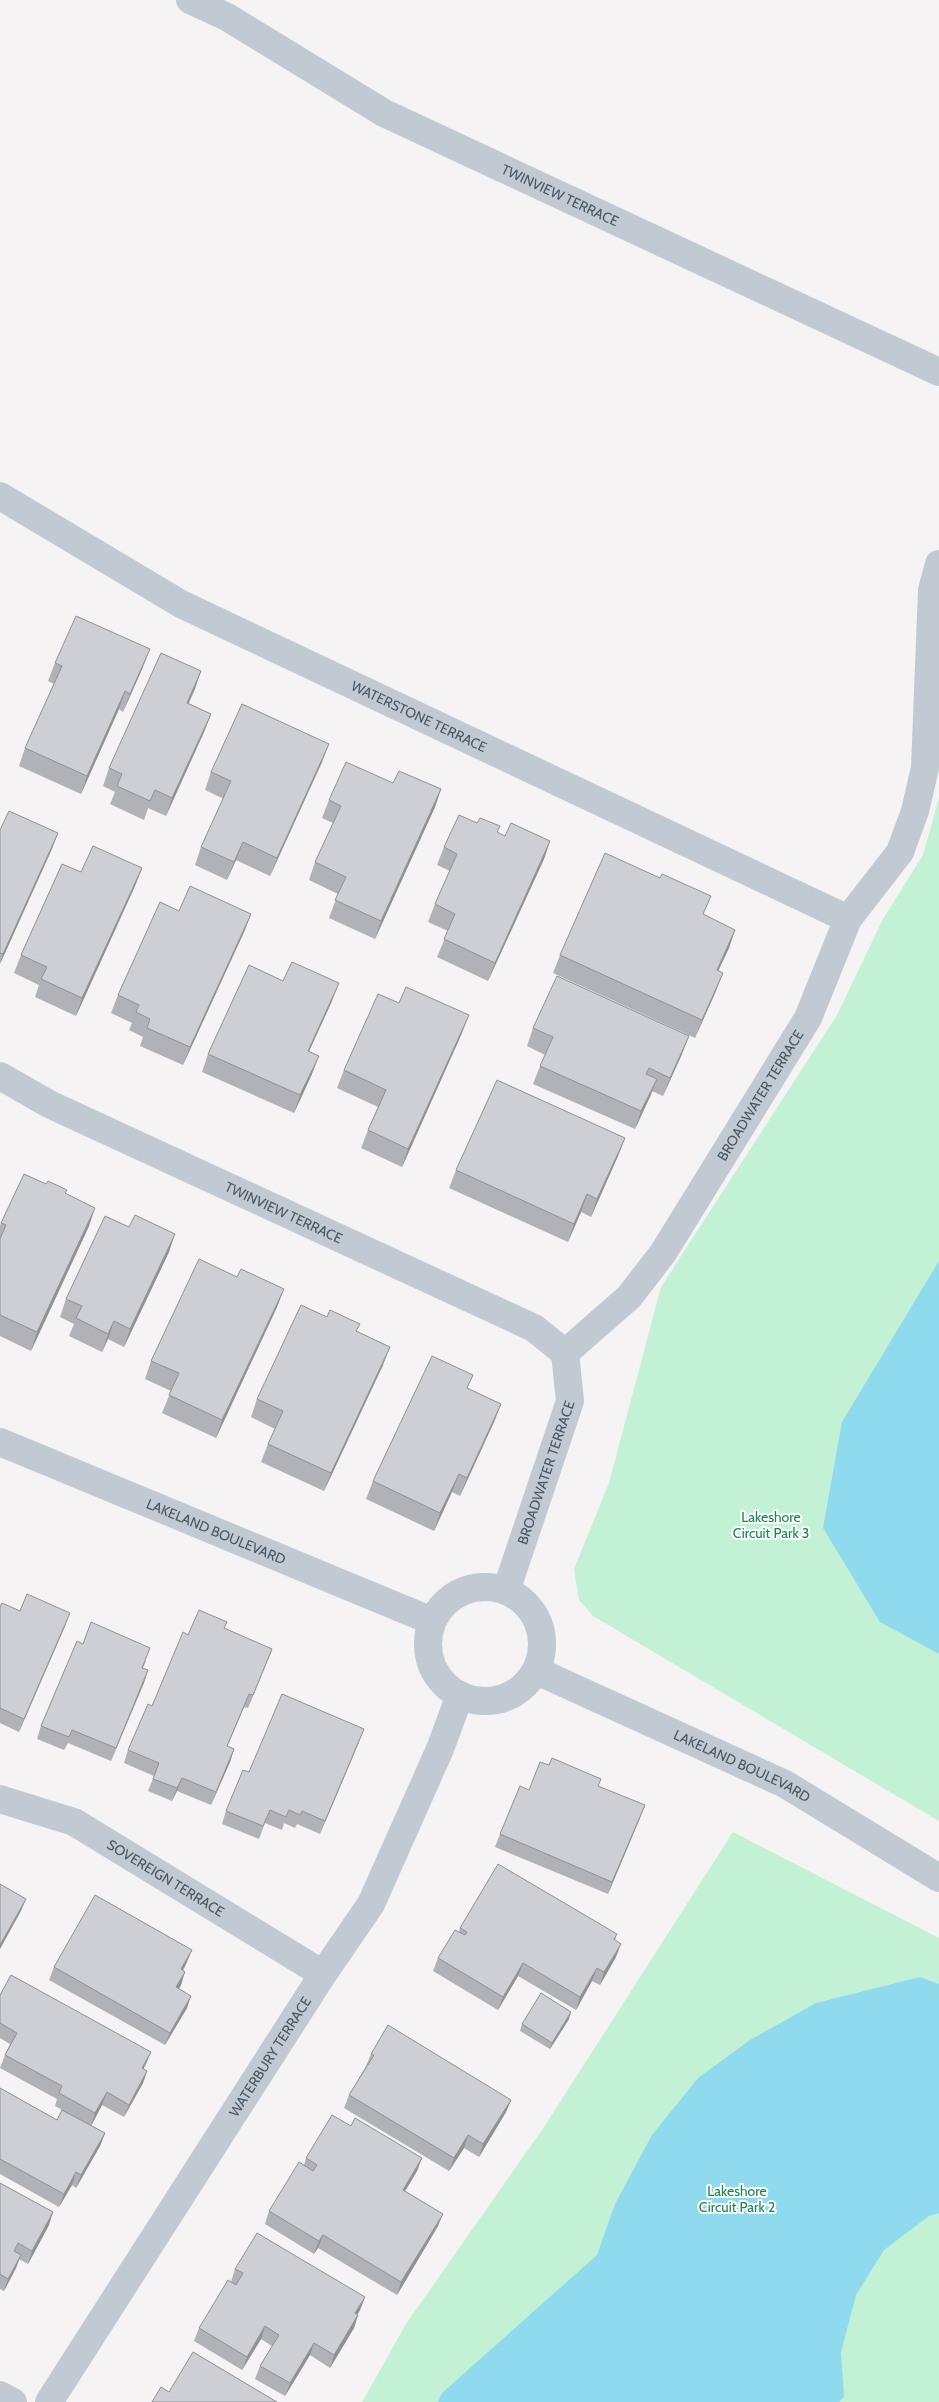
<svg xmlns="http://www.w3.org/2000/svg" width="939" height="2402" font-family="Cabin,sans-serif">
	<rect width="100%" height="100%" fill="#f5f3f3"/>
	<g fill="#c3f1d5">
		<path d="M939,798V1821L593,1616L579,1600L574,1569L609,1483L661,1287L837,1015L883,919L923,855Z"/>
		<path d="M733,1832L939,1938V2402H362L406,2324L544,2127Z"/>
	</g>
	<g fill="#90daee">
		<path d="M939,1261V1654L880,1622L823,1528L842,1422Z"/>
		<path d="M920,1977L939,1984V2213L929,2216L884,2250L856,2295L841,2352L844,2397L839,2402H438L442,2393L597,2255L615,2204L652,2135L698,2078L750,2040L816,2003Z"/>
	</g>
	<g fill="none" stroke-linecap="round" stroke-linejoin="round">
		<g stroke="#c1cad2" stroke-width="28">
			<path id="s1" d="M190,0L227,17L384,113L939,372"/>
			<path id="s2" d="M0,496L181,604L848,919"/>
			<path id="s3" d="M0,1076L49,1104L534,1328L565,1353"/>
			<path id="s4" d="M565,1353L629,1297L663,1253L808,1018L848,919L900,852L915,811L925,768L932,590L939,564"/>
			<path id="s5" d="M506,1591L570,1401L565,1353"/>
			<path id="s6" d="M0,1799L74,1822L323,1974"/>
			<path d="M0,2395L13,2402"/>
			<path id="s7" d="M49,2402L323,1974L371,1904L440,1749L460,1695"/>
		</g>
		<g stroke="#c1cad2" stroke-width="28">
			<path id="s8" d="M0,1442L432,1621"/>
			<circle cx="485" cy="1644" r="57"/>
			<path id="s9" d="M537,1671L785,1784L939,1878"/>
		</g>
	</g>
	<g fill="#b0b2b7">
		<path d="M55,663L143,667L123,712L119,709L81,794L19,766L25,748L54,684L48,681Z"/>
		<path d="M201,671L188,703L211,714L204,732L166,816L148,808L144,820L110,804L115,792L103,786L109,768Z"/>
		<path d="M322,762L270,876L236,860L227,880L195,865L201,847L224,799L205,790L211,772Z"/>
		<path d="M393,783L441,789L435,807L375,939L329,918L338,894L309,880L315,862L333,823L322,818L329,800Z"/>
		<path d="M0,830L58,833L51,851L0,964Z"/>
		<path d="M498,833L505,836L550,841L544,859L488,981L437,957L448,931L428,922L435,904L450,871L437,865L444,847Z"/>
		<path d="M142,868L135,886L76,1016L35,997L39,985L14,973L21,955L81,872Z"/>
		<path d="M179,911L251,914L244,932L183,1065L140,1046L143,1037L129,1030L132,1023L111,1013L118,995Z"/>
		<path d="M704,915L735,930L729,948L718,971L716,991L695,1038L553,973L560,955Z"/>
		<path d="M283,981L332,1001L309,1051L312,1074L294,1113L202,1072L208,1054Z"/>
		<path d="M533,1028L682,1054L663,1096L652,1091L635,1129L533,1084L540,1066L545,1055L527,1046Z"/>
		<path d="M462,1033L402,1167L361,1148L368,1130L378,1107L337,1088L344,1070Z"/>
		<path d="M625,1138L618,1156L591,1217L581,1212L568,1242L449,1188L456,1170Z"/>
		<path d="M65,1193L89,1226L31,1351L0,1336V1226L1,1223Z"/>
		<path d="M169,1252L124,1347L108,1339L102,1352L69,1336L74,1324L60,1317L66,1299Z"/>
		<path d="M237,1277L284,1289L277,1307L216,1438L162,1413L171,1391L145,1379L151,1361Z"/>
		<path d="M357,1331L383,1365L324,1491L261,1462L268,1444L275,1429L251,1417L257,1399Z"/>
		<path d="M468,1389L501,1404L494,1422L460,1496L452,1492L434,1531L366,1499L373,1481Z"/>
		<path d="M0,1607L20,1611L65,1626L19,1732L0,1723Z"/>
		<path d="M227,1622L224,1629L272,1649L248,1708L244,1707L227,1746L234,1749L230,1762L211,1805L177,1791L172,1801L148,1791L154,1776L124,1763L128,1750L152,1706L188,1635Z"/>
		<path d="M146,1661L143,1668L148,1670L111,1761L68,1743L64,1750L37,1739L41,1726Z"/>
		<path d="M359,1742L320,1834L297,1824L295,1828L284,1823L282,1830L265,1823L259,1839L222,1824L226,1811L249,1772Z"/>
		<path d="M549,1765L598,1786L640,1818L608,1894L495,1847L500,1834L529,1790Z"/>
		<path d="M460,1928L617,1934L615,1940L616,1957L600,1985L592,1981L576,2010L518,1976L498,2010L433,1971L438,1958L459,1932Z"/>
		<path d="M187,1962L183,1971L181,1985L179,1989L187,2008L165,2045L49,1980L54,1967Z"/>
		<path d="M0,1995L151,2052L143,2069L147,2071L143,2083L124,2117L102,2105L91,2126L105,2133L100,2146L76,2188L72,2185L59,2207L0,2174V2088L57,2120L62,2110L55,2106L57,2099L0,2068L5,2055L10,2044L0,2038Z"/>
		<path d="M569,2019L550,2049L520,2031L522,2024Z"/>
		<path d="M371,2054L511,2100L506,2112L479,2157L464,2148L449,2171L344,2108L349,2095L366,2066Z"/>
		<path d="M351,2126L422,2158L417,2171L405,2191L438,2226L397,2295L318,2248L314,2254L265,2224L269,2211L304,2165L306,2158Z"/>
		<path d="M0,2183L49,2225L28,2264L19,2259L16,2268L4,2291L0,2289Z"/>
		<path d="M235,2269L365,2297L360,2310L357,2315H358L354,2328L330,2368L310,2355L285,2396L255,2379L260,2366L272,2346L261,2339L242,2370L194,2341L199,2328L231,2282Z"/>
	</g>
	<g fill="#909195">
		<path d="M150,649L143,667L123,712L130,694Z"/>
		<path d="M201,671L195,689L181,721L187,703Z"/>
		<path d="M125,691L119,709L81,794L87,776Z"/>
		<path d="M211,714L204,732L166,816L172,798Z"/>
		<path d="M329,744L322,762L270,876L277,858Z"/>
		<path d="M441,789L435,807L375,939L381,921Z"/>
		<path d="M58,833L51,851L0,964L3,954Z"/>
		<path d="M550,841L544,859L488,981L495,963Z"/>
		<path d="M243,842L236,860L227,880L234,862Z"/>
		<path d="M142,868L135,886L76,1016L82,998Z"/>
		<path d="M251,914L244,932L183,1065L190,1047Z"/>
		<path d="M735,930L729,948L710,988L717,970Z"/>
		<path d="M723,973L716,991L695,1038L702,1020Z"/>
		<path d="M339,983L332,1001L301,1069L308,1051Z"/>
		<path d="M469,1015L462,1033L402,1167L408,1149Z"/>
		<path d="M689,1036L682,1054L663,1096L670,1078Z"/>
		<path d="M319,1056L312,1074L294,1113L300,1095Z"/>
		<path d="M657,1079L650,1097L635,1129L641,1111Z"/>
		<path d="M625,1138L618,1156L591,1217L597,1199Z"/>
		<path d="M587,1194L581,1212L568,1242L574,1224Z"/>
		<path d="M95,1208L89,1226L31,1351L37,1332Z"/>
		<path d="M175,1234L169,1252L124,1347L130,1329Z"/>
		<path d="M284,1289L277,1307L216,1438L222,1420Z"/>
		<path d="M114,1321L108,1339L102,1352L108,1334Z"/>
		<path d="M390,1347L383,1365L324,1491L331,1473Z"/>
		<path d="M501,1404L494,1422L460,1496L467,1478Z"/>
		<path d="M459,1474L452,1492L434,1531L440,1513Z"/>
		<path d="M70,1613L65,1626L19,1732L24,1719Z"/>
		<path d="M272,1649L267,1662L248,1708L253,1695Z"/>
		<path d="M148,1670L144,1683L111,1761L116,1748Z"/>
		<path d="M249,1694L244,1707L222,1759L227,1746Z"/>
		<path d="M364,1729L359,1742L320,1834L325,1821Z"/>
		<path d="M234,1749L230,1762L211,1805L216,1792Z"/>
		<path d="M182,1778L177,1791L172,1801L177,1788Z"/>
		<path d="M645,1805L640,1818L608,1894L612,1882Z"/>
		<path d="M26,1899L21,1911L0,1949V1945Z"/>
		<path d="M621,1944L616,1957L600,1985L604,1972Z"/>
		<path d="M192,1950L187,1962L176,1982L181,1969Z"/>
		<path d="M523,1963L518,1976L498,2010L503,1997Z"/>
		<path d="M597,1968L592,1981L576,2010L580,1997Z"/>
		<path d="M185,1972L181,1985L172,2000L176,1987Z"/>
		<path d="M191,1996L187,2008L165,2045L170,2033Z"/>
		<path d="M571,2012L569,2019L550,2049L552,2043Z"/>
		<path d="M151,2052L146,2064L137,2081L142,2068Z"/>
		<path d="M147,2071L143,2083L124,2117L129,2105Z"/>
		<path d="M107,2092L102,2105L91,2126L95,2113Z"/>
		<path d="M511,2100L506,2112L479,2157L483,2144Z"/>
		<path d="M105,2133L100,2146L76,2188L81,2175Z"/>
		<path d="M468,2135L464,2148L449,2171L454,2158Z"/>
		<path d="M422,2158L417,2171L398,2203L403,2190Z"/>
		<path d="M76,2172L72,2185L59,2207L64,2194Z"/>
		<path d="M53,2212L49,2225L28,2264L32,2251Z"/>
		<path d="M443,2214L438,2226L397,2295L401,2282Z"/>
		<path d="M323,2235L318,2248L314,2254L319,2241Z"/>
		<path d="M21,2255L16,2268L4,2291L8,2279Z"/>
		<path d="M365,2297L360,2310L351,2326L355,2313Z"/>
		<path d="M358,2315L354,2328L330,2368L334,2355Z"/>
		<path d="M265,2326L261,2339L242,2370L247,2357Z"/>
		<path d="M314,2343L310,2355L285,2396L290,2383Z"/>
	</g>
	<g fill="#cdcfd5" stroke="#909195">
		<path d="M76,616L150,649L130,694L125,691L87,776L25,748L62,666L55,663Z"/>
		<path d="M161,653L201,671L187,703L211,714L172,798L155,790L150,801L117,786L122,774L109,768Z"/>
		<path d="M242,704L329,744L277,858L243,842L234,862L201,847L231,781L211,772Z"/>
		<path d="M346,762L393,783L399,771L441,789L381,921L335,900L346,877L315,862L341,806L329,800Z"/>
		<path d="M9,811L58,833L3,954L0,953V830Z"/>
		<path d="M459,815L477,823L480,818L500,826L497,832L505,836L511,823L550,841L495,963L444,939L455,914L435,904L457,854L444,847Z"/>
		<path d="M93,846L142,868L82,998L41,979L47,967L21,955L62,864L81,872Z"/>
		<path d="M605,853L660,878L662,874L711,896L703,914L735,930L717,970L723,973L702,1020L560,955Z"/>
		<path d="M190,886L251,914L190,1047L147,1028L150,1019L136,1012L139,1005L118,995L160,902L179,911Z"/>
		<path d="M292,962L339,983L308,1051L319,1056L300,1095L208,1054L249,965L283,981Z"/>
		<path d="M557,976L689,1036L670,1078L649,1068L646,1074L657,1079L641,1111L540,1066L553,1037L533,1028Z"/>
		<path d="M406,987L469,1015L408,1149L368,1130L386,1090L344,1070L378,994L399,1003Z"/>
		<path d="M497,1080L625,1138L597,1199L587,1194L574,1224L456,1170Z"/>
		<path d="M24,1174L46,1184L48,1181L67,1190L65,1193L95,1208L37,1332L0,1315V1239L6,1225L1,1223Z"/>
		<path d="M135,1215L175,1234L130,1329L114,1321L108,1334L76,1318L82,1306L66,1299L105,1216L129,1227Z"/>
		<path d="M199,1259L237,1277L241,1269L284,1289L222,1420L169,1395L179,1373L151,1361Z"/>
		<path d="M301,1305L327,1317L330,1310L360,1324L356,1331L390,1347L331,1473L268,1444L283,1411L257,1399Z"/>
		<path d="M432,1356L473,1375L467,1388L501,1404L467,1478L459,1474L440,1513L373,1481Z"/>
		<path d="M27,1594L70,1613L24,1719L0,1708V1607L2,1603L20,1611Z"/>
		<path d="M199,1610L227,1622L224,1628L272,1649L253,1695L249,1694L227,1746L234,1749L216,1792L182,1778L177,1788L153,1779L159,1763L128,1750L148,1704L152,1706L183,1632L188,1635Z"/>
		<path d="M91,1622L150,1648L142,1668L148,1670L116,1748L72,1730L69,1737L41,1726L77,1641L83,1644Z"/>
		<path d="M282,1694L364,1729L325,1821L302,1811L300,1815L289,1810L286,1817L270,1810L263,1826L226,1811L243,1770L249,1772Z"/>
		<path d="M552,1758L601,1779L598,1786L645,1805L612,1882L500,1834L520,1786L529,1790L540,1762L549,1765Z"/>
		<path d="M498,1864L617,1934L614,1939L621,1944L604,1972L597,1968L580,1997L523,1963L503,1997L438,1958L455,1930L465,1935L467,1932L460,1928Z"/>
		<path d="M0,1884L26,1899L0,1945Z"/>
		<path d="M95,1895L192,1950L181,1969L185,1972L176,1987L191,1996L170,2033L54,1967Z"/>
		<path d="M11,1975L151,2052L142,2068L147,2071L129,2105L107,2092L95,2113L59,2093L62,2086L5,2055L17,2033L0,2023V1995Z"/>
		<path d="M541,1993L571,2012L552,2043L522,2024Z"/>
		<path d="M388,2025L511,2100L483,2144L468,2135L454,2158L349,2095L374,2055L371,2054Z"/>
		<path d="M0,2088L57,2120L62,2110L105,2133L81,2175L76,2172L64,2194L0,2159Z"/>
		<path d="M332,2115L351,2126L355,2118L422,2158L403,2190L443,2214L401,2282L323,2235L319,2241L269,2211L299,2162L313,2171L317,2165L306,2158Z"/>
		<path d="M0,2183L53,2212L32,2251L18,2243L14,2251L21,2255L8,2279L0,2274Z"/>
		<path d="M257,2233L365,2297L355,2313L358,2315L334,2355L314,2343L290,2383L260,2366L279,2335L265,2326L247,2357L199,2328L228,2280L236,2285L243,2273L235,2269Z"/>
		<path d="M193,2352L277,2402H152L161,2387L169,2392Z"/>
	</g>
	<g text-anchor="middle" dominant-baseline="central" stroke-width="4" stroke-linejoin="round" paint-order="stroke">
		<g font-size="14" fill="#4a5661" stroke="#fff">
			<text stroke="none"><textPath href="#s1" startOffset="419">TWINVIEW TERRACE</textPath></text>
			<text stroke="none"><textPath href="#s2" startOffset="474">WATERSTONE TERRACE</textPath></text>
			<text stroke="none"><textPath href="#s4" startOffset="326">BROADWATER TERRACE</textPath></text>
			<text stroke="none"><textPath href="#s3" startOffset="315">TWINVIEW TERRACE</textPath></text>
			<text stroke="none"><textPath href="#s5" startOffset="125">BROADWATER TERRACE</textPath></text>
			<text stroke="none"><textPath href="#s8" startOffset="234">LAKELAND BOULEVARD</textPath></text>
			<text stroke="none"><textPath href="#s9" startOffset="226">LAKELAND BOULEVARD</textPath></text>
			<text stroke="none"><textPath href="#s6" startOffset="185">SOVEREIGN TERRACE</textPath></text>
			<text stroke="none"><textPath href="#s7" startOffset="410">WATERBURY TERRACE</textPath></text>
		</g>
		<g font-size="14" fill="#17864f" stroke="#fff">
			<text x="771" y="1517">Lakeshore<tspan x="771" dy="16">Circuit Park 3</tspan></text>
			<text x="737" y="2191">Lakeshore<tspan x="737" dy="16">Circuit Park 2</tspan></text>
		</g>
	</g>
</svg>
